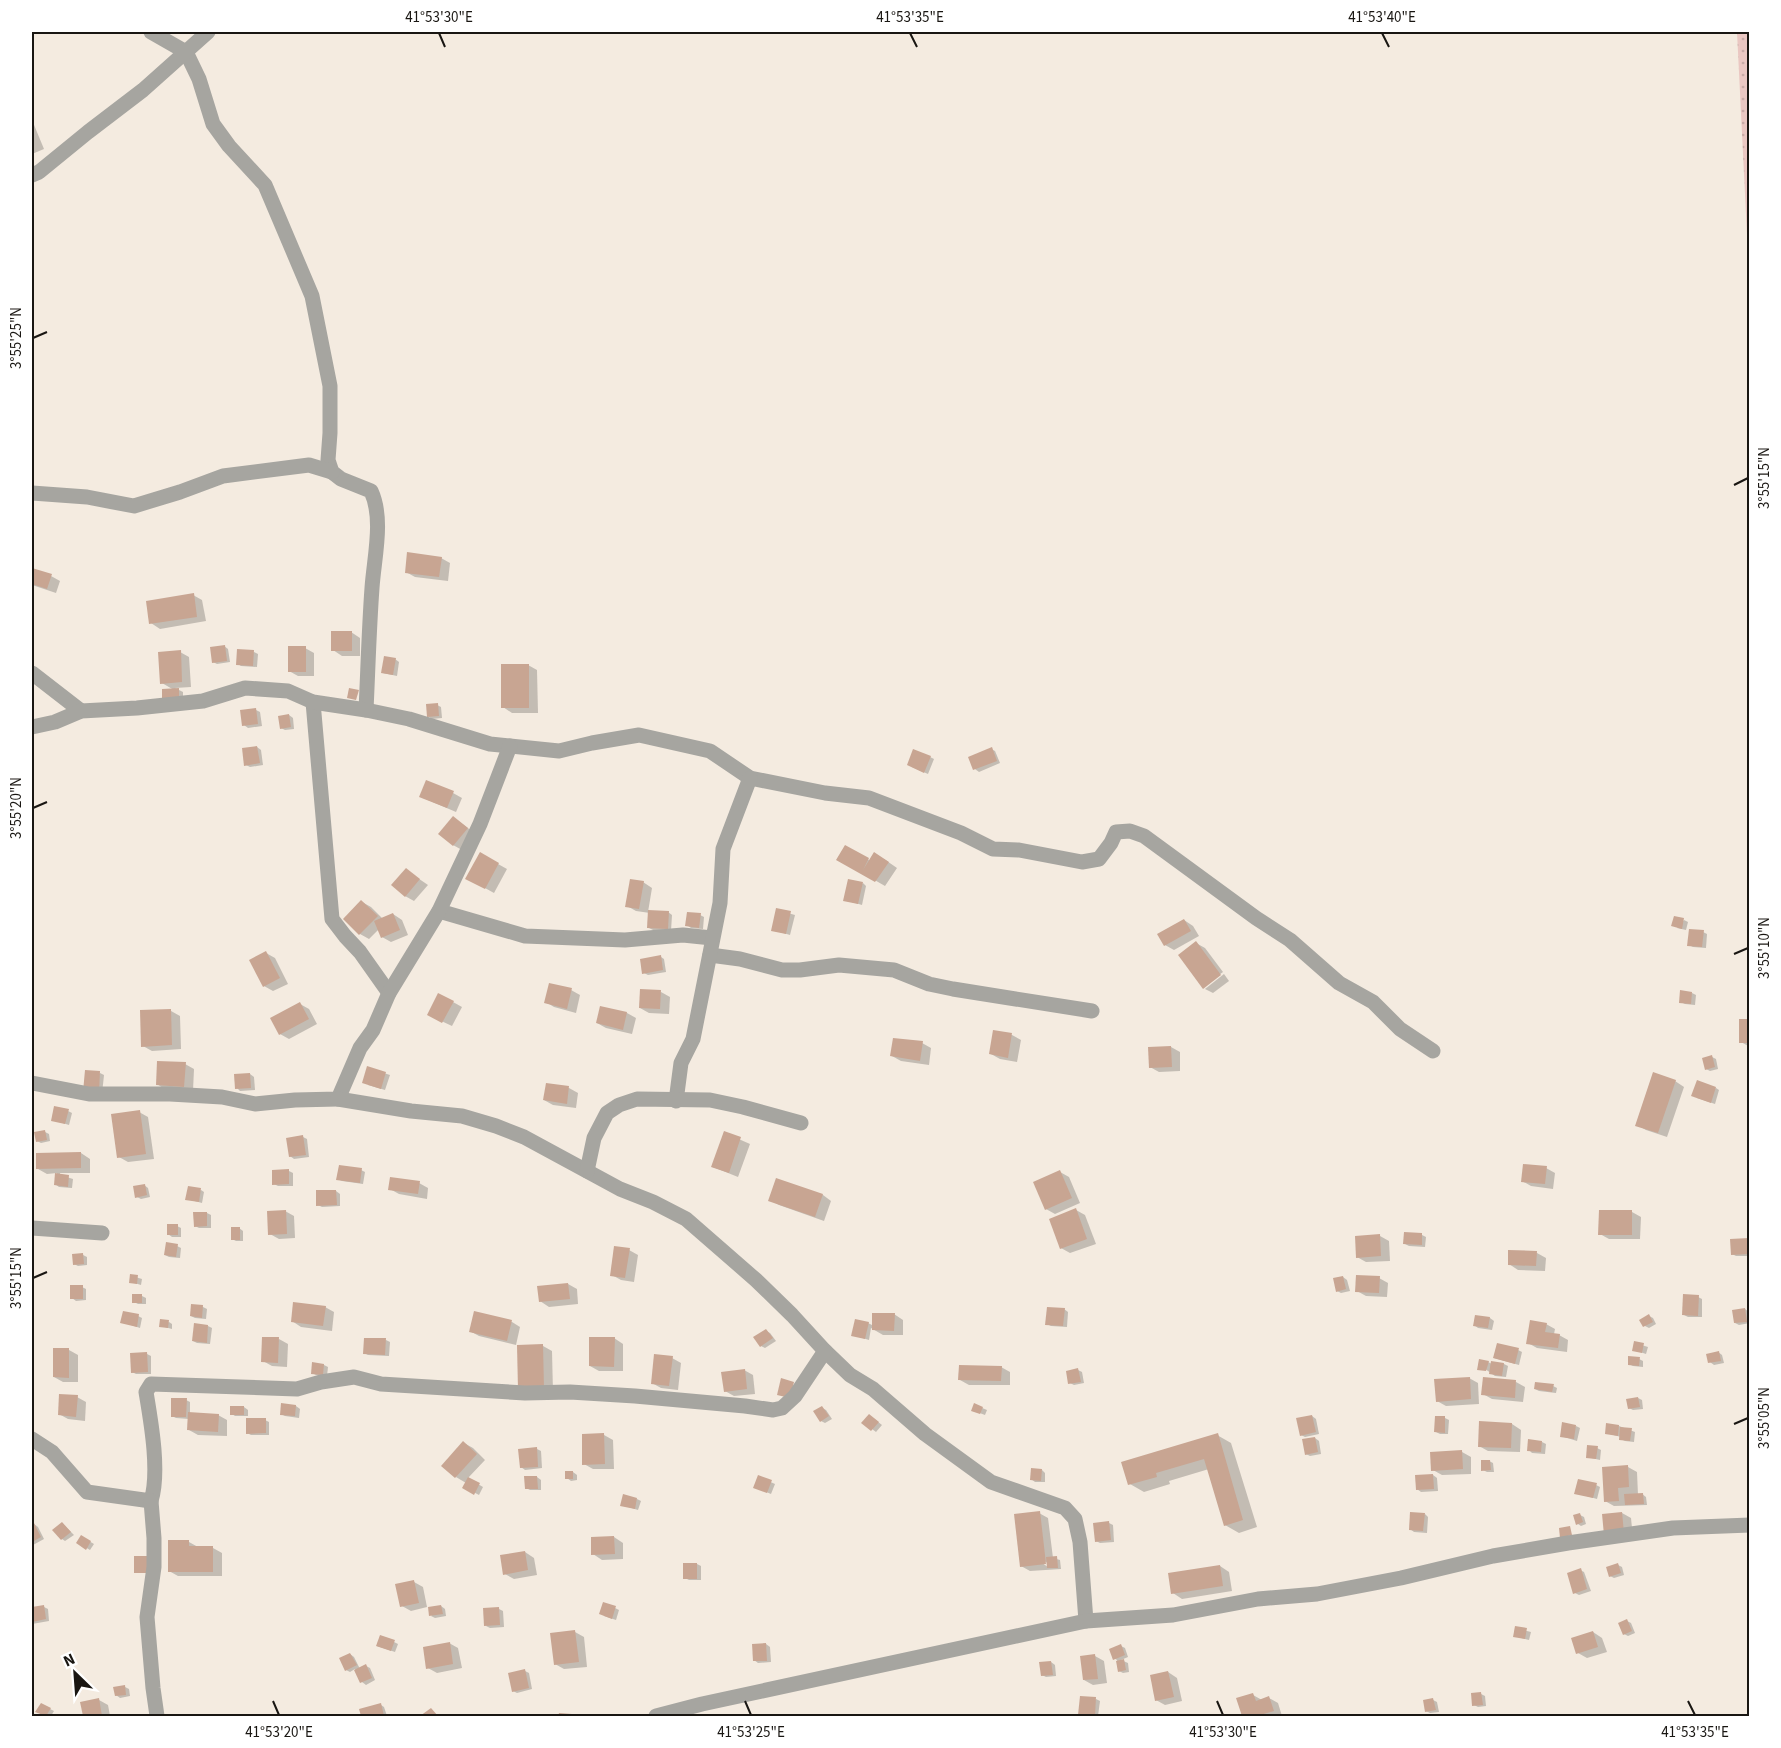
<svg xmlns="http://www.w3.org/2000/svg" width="1781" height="1748" font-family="'Source Sans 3',sans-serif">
	<defs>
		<pattern id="grass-dots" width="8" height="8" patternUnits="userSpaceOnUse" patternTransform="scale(1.5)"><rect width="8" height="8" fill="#eac7c2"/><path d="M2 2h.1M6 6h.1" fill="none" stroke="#c8aaa6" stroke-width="1.8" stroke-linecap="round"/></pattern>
	</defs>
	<rect width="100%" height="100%" fill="#f4ebe0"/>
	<path fill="url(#grass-dots)" d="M1737,32H1749V275Z"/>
	<g fill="#0003" fill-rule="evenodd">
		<path d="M32,120L44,149L32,154Z"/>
		<path d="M441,558L450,563L448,581L415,577L406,572Z"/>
		<path d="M32,569L51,576L60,581L56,593L32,585Z"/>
		<path d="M193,595L202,600L206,621L160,629L151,623Z"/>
		<path d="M351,632L360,638V656H342L333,650Z"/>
		<path d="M224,646L228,649L230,662L217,664L213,662Z"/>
		<path d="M305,648L314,653V676H298L289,671Z"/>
		<path d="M180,652L189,657L191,687L175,688L183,692V701H167L174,690L162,683Z"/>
		<path d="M254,652L258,654L257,667L241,666L238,664Z"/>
		<path d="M395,659L399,662L397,676L383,673Z"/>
		<path d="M528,665L537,670L538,713H512L503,707Z"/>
		<path d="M437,705L441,707L442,718L432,719L428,716Z"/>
		<path d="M256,710L260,712L262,726L248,728L244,725Z"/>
		<path d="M289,715L293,718L294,729L285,730L281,728Z"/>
		<path d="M257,747L261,750L263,765L250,767L246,765Z"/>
		<path d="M991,749L995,751L1000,763L979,772L975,769L970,758Z"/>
		<path d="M930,757L934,759L928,774L912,767Z"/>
		<path d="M453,793L462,798L456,812L421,797Z"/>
		<path d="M454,818L476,834L462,850L453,845Z"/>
		<path d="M845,847L871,861L884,859L897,868L885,886L838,859Z"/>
		<path d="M480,854L507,869L494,893L467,878Z"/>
		<path d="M406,870L428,885L414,901L405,896Z"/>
		<path d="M643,882L652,888L648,912H668L672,915L671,931L653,930L649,928L650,913L636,911L627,906Z"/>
		<path d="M863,883L866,886L862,905L845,900Z"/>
		<path d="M362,902L371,907L383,919L393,914L402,920L408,935L391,942L382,937L379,929L369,939L360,934L345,919Z"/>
		<path d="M777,910L795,915L790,935L773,930Z"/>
		<path d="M700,915L704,917L703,929L691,928L687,925Z"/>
		<path d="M1184,920L1193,926L1199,936L1174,950L1165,945Z"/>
		<path d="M1684,920L1688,922L1686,930L1677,928Z"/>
		<path d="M1703,932L1707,934L1706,948L1693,947L1689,945Z"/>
		<path d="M1196,943L1205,948L1223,972L1205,985V988Z"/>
		<path d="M266,953L275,958L288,984L273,991L264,986Z"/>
		<path d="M661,957L664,959L666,972L648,975L644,973Z"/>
		<path d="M1224,974L1229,981L1213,993L1205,989Z"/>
		<path d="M571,990L580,995L576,1013L554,1007L546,1002Z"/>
		<path d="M661,992L670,997L669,1014L649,1013L640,1008Z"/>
		<path d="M1692,993L1696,995L1695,1005L1685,1004L1681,1002Z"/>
		<path d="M453,1002L462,1007L452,1026L437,1019Z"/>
		<path d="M300,1004L309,1009L317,1024L289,1039L280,1034Z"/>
		<path d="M601,1007L627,1013L636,1018L632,1034L606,1028L597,1023Z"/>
		<path d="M171,1011L180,1016L181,1049L152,1051L143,1046Z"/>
		<path d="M1740,1021H1750V1047L1741,1042Z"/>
		<path d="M995,1032L1012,1035L1021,1040L1017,1062L1000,1059L991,1054Z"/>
		<path d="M922,1043L931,1048L929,1065L901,1061L892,1056Z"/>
		<path d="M1171,1047L1180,1052V1071L1159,1072L1150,1067Z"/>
		<path d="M1712,1057L1716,1059L1718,1069L1710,1071L1706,1069Z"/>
		<path d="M185,1064L194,1069L193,1091L166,1090L157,1084Z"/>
		<path d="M368,1068L390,1075L385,1090L368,1085Z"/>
		<path d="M100,1073L104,1075L102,1094L85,1091Z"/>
		<path d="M250,1074L254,1077L255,1090L240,1091L237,1088Z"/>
		<path d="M1675,1081L1684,1087L1667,1137L1646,1130L1637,1125Z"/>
		<path d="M547,1084L569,1088L578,1093L576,1108L553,1105L544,1100Z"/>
		<path d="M1716,1088L1719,1090L1715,1104L1697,1098Z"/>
		<path d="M68,1111L72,1113L69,1125L53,1120Z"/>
		<path d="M139,1112L148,1117L154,1159L128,1162L119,1157Z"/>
		<path d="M45,1132L49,1134L50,1141L41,1143L37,1141Z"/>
		<path d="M725,1133L750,1144L738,1177L713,1167Z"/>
		<path d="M32,1137L34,1138L33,1149H32Z"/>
		<path d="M303,1137L307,1139L309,1157L294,1159L290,1156Z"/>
		<path d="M81,1153L90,1159V1173H60V1175L73,1179L72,1188L59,1187L55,1184L57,1173L47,1174L38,1169Z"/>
		<path d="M1546,1168L1555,1173L1553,1189L1531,1186L1522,1181Z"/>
		<path d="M361,1170L365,1172L363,1184L342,1181L338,1179Z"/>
		<path d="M289,1171L293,1173V1186H278L274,1184Z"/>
		<path d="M1060,1172L1069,1177L1080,1203L1055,1214L1046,1209Z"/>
		<path d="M777,1180L823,1195L831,1201L824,1221L779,1205L770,1200Z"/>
		<path d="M419,1183L428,1188L427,1199L399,1194L390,1189Z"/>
		<path d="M144,1185L148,1188L150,1197L141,1199L137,1197Z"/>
		<path d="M201,1190L204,1192L202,1203L187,1199Z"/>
		<path d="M336,1191L340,1194V1206L322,1207L318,1205Z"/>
		<path d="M1076,1210L1085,1215L1096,1244L1070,1253L1061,1248Z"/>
		<path d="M285,1211L294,1216L295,1238L279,1239L270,1234Z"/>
		<path d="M1632,1212L1641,1217L1640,1239H1609L1600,1234Z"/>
		<path d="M207,1213L211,1215V1228H199L195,1226Z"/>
		<path d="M177,1226L181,1228V1237H172L168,1234Z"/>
		<path d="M239,1228L243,1231V1241H236L232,1239Z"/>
		<path d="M1422,1235L1426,1237L1425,1247L1409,1246L1405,1244Z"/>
		<path d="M1380,1236L1389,1241L1390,1261L1366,1262L1357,1257Z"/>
		<path d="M1748,1239L1750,1240V1256H1736L1732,1254Z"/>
		<path d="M177,1246L181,1248L180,1258L169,1257L165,1255Z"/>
		<path d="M629,1250L638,1255L634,1282L621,1280L612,1275Z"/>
		<path d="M1537,1253L1546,1258L1545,1271L1518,1270L1509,1264Z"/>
		<path d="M83,1255L87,1257V1265L78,1266L74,1264Z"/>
		<path d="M132,1276L142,1279L141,1285L131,1282Z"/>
		<path d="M1343,1277L1347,1280L1350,1291L1341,1293L1337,1291Z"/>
		<path d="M1379,1278L1388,1283L1387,1297L1366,1296L1357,1291Z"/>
		<path d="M568,1284L577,1289L578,1304L549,1307L540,1301Z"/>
		<path d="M82,1287L86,1289V1300L76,1301L72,1298Z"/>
		<path d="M134,1296H142L146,1298V1304H138L134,1302Z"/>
		<path d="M1698,1297L1702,1299V1317H1688L1684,1315Z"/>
		<path d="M192,1306L203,1307L207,1309L206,1319L195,1318L191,1316Z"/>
		<path d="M325,1307L334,1312L332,1331L301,1327L292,1321Z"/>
		<path d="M1064,1309L1068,1312L1067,1327L1051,1326L1047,1324Z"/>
		<path d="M1745,1309L1749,1312L1750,1323L1739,1325L1735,1323Z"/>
		<path d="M475,1313L512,1322L520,1327L516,1345L479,1336L470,1331Z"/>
		<path d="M894,1314L903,1320V1335H883L871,1328L869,1340L853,1335L868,1323L874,1326Z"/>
		<path d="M138,1316L142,1318L140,1328L122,1322Z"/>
		<path d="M1476,1316L1490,1318L1494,1321L1492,1330L1478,1328L1474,1325Z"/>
		<path d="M1649,1316L1653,1318L1656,1324L1649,1328L1645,1326Z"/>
		<path d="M169,1322L172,1324V1329L161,1326Z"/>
		<path d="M1546,1324L1555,1329L1554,1334L1559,1335L1568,1340L1567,1352L1537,1348L1528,1343Z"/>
		<path d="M208,1326L212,1328L210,1344L197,1343L193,1341Z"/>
		<path d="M766,1331L770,1333L776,1341L765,1348L761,1346Z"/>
		<path d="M614,1338L623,1344V1371H599L590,1366Z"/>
		<path d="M279,1339L288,1344L287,1367L272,1366L263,1361Z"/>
		<path d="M386,1340L390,1342L389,1356L368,1355L364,1353Z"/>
		<path d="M1635,1343L1648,1347L1646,1354L1634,1350Z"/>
		<path d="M543,1346L552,1351L553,1393L529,1394Z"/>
		<path d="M55,1349L69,1350L78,1355V1382H63L54,1377Z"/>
		<path d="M1518,1350L1522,1352L1519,1365L1494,1358Z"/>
		<path d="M1718,1352L1722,1355L1724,1363L1714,1365L1710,1362Z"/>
		<path d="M147,1354L151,1356V1374H136L132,1372Z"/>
		<path d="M672,1358L681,1363L678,1390L661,1388L652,1383Z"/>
		<path d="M1639,1359L1643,1361V1367L1633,1366L1629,1364Z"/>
		<path d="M1488,1362L1492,1364H1504L1508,1366L1506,1377L1495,1376L1481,1366Z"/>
		<path d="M313,1364L324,1365L328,1367L327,1376L316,1375L312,1373Z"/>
		<path d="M1001,1367L1010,1372V1385H969L960,1380Z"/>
		<path d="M744,1370L753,1375L755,1394L734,1396L725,1391Z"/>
		<path d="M1078,1370L1082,1372L1084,1383L1074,1385L1070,1383Z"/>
		<path d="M1469,1378L1478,1383L1479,1404L1446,1406L1437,1401Z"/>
		<path d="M1516,1382L1525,1387L1523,1402L1492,1399L1483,1394Z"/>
		<path d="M1553,1386L1557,1388L1556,1393L1539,1391L1535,1389Z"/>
		<path d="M77,1397L86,1402L85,1421L68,1419L59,1414Z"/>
		<path d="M1638,1398L1642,1400L1643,1409L1633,1410L1629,1408Z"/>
		<path d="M186,1400L190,1402V1414L218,1415L227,1420V1436L198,1435L189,1430V1419L176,1418L172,1416Z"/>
		<path d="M282,1405L296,1406L300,1409L299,1418L285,1416L281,1414Z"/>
		<path d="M975,1405L987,1410L985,1415L977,1412Z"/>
		<path d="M232,1407H244L248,1410V1416H235L232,1414Z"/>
		<path d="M822,1408L826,1410L832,1419L825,1423L821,1421Z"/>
		<path d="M1312,1416L1316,1419L1319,1434L1305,1437L1301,1435Z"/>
		<path d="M873,1418L882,1425L876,1432L864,1423Z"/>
		<path d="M1445,1418L1449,1420L1448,1434H1440L1436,1432Z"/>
		<path d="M265,1420L269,1422V1435H251L247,1433Z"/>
		<path d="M1481,1423L1512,1424L1521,1430L1520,1452L1488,1451L1479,1446Z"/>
		<path d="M1576,1426L1580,1428L1577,1441L1561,1436Z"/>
		<path d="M1619,1426L1635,1432L1634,1442L1625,1441L1621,1439V1437L1606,1433Z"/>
		<path d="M604,1435L613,1440L614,1469H593L584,1464Z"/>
		<path d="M1217,1435L1231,1443L1257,1527L1239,1533L1225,1525L1209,1469L1169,1481L1170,1484L1144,1492L1130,1484Z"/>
		<path d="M1315,1438L1319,1441L1321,1454L1310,1456L1306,1454Z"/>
		<path d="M1542,1442L1546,1444L1545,1454L1532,1453L1529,1450Z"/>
		<path d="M464,1443L473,1448L485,1460L468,1478L483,1487L479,1495L464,1487L466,1483L456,1477Z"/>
		<path d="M1597,1448L1601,1450L1600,1460L1587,1457Z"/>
		<path d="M537,1449L541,1451L542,1468L525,1470L521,1467Z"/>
		<path d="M1462,1452L1471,1457V1474L1442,1475L1433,1470Z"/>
		<path d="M1489,1461L1493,1463L1494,1472H1487L1483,1470Z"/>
		<path d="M1628,1467L1637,1472L1638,1495L1642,1494L1646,1497L1647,1505L1614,1506L1605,1501Z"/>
		<path d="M1042,1470L1045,1473V1482H1035L1031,1479Z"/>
		<path d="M567,1472H573L577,1475V1480L571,1481L567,1478Z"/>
		<path d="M1433,1475L1437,1478L1438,1491L1421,1492L1417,1489Z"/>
		<path d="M537,1477L541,1480V1490H530L526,1488Z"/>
		<path d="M759,1477L775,1484L771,1494L759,1489Z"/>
		<path d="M1596,1485L1600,1487L1597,1499L1576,1493Z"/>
		<path d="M637,1499L641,1501L638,1510L622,1505Z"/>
		<path d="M1039,1513L1048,1518L1053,1558L1060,1560L1061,1569L1030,1571L1021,1566ZM1040,1559L1048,1563V1567L1039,1561Z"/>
		<path d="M1622,1513L1631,1518L1633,1538L1603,1515Z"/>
		<path d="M1425,1514L1428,1517L1427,1533L1414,1532L1410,1529Z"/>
		<path d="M1580,1515L1584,1517L1586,1524L1581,1526L1578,1524Z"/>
		<path d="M1109,1523L1113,1525L1114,1542L1100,1543L1096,1541Z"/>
		<path d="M34,1524L38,1527L44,1539L33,1545L32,1543V1525Z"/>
		<path d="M63,1524L74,1535L65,1541L62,1539Z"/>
		<path d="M82,1537L94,1544L90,1550L78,1543Z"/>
		<path d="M614,1537L623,1543V1559L602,1560L593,1554Z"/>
		<path d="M189,1542L198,1547L213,1548L222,1553V1576H178L169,1571Z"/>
		<path d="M525,1552L534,1558L537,1575L514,1579L505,1574Z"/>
		<path d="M697,1564L701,1566V1580H689L685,1578Z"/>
		<path d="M1618,1565L1622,1567L1624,1575L1614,1578L1610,1576Z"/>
		<path d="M1220,1566L1229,1572L1232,1591L1182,1599L1173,1593Z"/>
		<path d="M1580,1570L1584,1572L1591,1591L1579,1595L1575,1593Z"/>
		<path d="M414,1582L423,1587L427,1607L411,1611L402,1606Z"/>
		<path d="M441,1606L445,1609L446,1616L435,1618L431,1616Z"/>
		<path d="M44,1607L48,1609L49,1621L32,1624V1609Z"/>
		<path d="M615,1608L619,1610L616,1620L604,1616Z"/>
		<path d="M499,1609L503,1611L504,1627L490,1628L486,1626Z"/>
		<path d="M1627,1621L1631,1623L1635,1633L1628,1636L1624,1634Z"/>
		<path d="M1516,1628L1531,1632L1529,1640L1514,1636Z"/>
		<path d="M575,1632L584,1637L587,1667L564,1669L555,1664Z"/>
		<path d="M1593,1632L1602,1638L1607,1652L1587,1658L1578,1653Z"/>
		<path d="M394,1642L398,1644L395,1652L377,1646Z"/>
		<path d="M449,1643L458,1648L462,1668L437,1673L428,1668Z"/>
		<path d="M766,1644L770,1647L771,1662L758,1663L754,1660Z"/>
		<path d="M1121,1646L1125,1648L1128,1657L1121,1660L1128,1663L1129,1672L1123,1673L1119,1671L1117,1660L1114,1658Z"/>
		<path d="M350,1654L354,1657L360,1669L366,1666L370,1668L375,1680L366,1685L362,1682L355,1669L350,1672L346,1670Z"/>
		<path d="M1095,1656L1104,1661L1107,1683L1093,1685L1084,1680Z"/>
		<path d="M1051,1662L1055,1665L1056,1676L1046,1677L1042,1675Z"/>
		<path d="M525,1671L529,1673L532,1689L517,1693L513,1691Z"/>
		<path d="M1168,1672L1177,1678L1182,1701L1165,1705L1156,1700Z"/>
		<path d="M125,1687L129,1689L130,1696L120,1698L116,1695Z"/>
		<path d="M1481,1694L1485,1696L1486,1706L1478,1707L1474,1705Z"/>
		<path d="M1253,1695L1262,1700L1269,1698L1278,1703L1282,1716H1243L1238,1699Z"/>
		<path d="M1096,1699L1100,1701L1098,1716H1084L1080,1714Z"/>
		<path d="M99,1700L108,1705L110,1716H84L82,1703Z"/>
		<path d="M1433,1700L1437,1702L1439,1712L1430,1713L1426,1711Z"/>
		<path d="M42,1705L54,1711L51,1716H46L37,1712Z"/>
		<path d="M381,1705L384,1707L387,1716H362L361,1710Z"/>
	</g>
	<g fill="#c8a592">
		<path d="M407,552L442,557L439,577L405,573Z"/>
		<path d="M32,568L52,574L47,589L32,584Z"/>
		<path d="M194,593L197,617L149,624L146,601Z"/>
		<rect x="331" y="631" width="21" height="20"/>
		<path d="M225,645L227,661L212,663L210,647Z"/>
		<rect x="288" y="646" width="18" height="26"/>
		<path d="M237,649L254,650L253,666L236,665Z"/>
		<path d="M181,650L182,682L160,684L158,652Z"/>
		<path d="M384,656L396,658L393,675L381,673Z"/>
		<rect x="501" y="664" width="28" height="44"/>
		<path d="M179,688V699L162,700V689Z"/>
		<path d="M349,688L359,690L356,700L347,698Z"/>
		<path d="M438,703L439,716L427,717L426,704Z"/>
		<path d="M256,708L258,724L242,726L240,710Z"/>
		<path d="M289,714L291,727L280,729L278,716Z"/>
		<path d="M257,746L260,763L244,766L242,748Z"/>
		<path d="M992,747L997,761L973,770L968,757Z"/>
		<path d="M913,749L931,756L924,773L907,765Z"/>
		<path d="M426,780L454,791L447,808L419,797Z"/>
		<path d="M453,816L468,828L453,846L438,834Z"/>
		<path d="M845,845L869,858L863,870L874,852L889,862L875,882L836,860Z"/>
		<path d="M480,852L499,863L485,889L465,879Z"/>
		<path d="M406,868L420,879L405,897L391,885Z"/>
		<path d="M630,879L644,881L639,909L625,907Z"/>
		<path d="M848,879L863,882L858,904L843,901Z"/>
		<path d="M361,900L378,916L359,935L343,919Z"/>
		<path d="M776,908L791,911L786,934L771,931Z"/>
		<path d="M648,910L669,911L668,929L647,928Z"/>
		<path d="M687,912L701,913L699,928L685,926Z"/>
		<path d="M393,913L400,930L381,938L374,921Z"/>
		<path d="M1674,916L1684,918L1682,929L1671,926Z"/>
		<path d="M1184,919L1191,931L1164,946L1157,934Z"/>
		<path d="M1689,929L1704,930L1702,947L1687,946Z"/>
		<path d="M1196,941L1221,975L1203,989L1178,955Z"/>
		<path d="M266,951L280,978L263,987L249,960Z"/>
		<path d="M661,955L663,970L642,974L640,959Z"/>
		<path d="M549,983L572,988L567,1009L544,1003Z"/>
		<path d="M640,989L661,990L660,1009L639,1008Z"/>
		<path d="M1680,990L1692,992L1691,1004L1679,1003Z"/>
		<path d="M438,993L454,1001L442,1023L427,1015Z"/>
		<path d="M300,1002L309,1019L279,1035L270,1018Z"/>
		<path d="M600,1006L627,1012L623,1030L596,1023Z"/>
		<path d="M171,1009L172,1045L141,1047L140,1010Z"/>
		<rect x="1739" y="1019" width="10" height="24"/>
		<path d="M993,1030L1012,1033L1008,1058L989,1054Z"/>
		<path d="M893,1038L923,1041L920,1061L890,1056Z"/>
		<path d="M1171,1046L1172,1067L1149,1068L1148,1047Z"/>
		<path d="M1712,1055L1715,1067L1705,1070L1702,1058Z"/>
		<path d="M157,1061L186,1062L184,1087L156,1085Z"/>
		<path d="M367,1066L386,1072L381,1089L362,1083Z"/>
		<path d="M85,1070L100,1071L99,1093L83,1092Z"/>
		<path d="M1653,1072L1676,1080L1658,1133L1635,1126Z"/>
		<path d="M250,1073L251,1088L235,1089L234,1074Z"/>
		<path d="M1697,1080L1716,1087L1711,1103L1691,1096Z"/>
		<path d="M546,1083L569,1086L567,1104L543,1100Z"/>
		<path d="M54,1106L69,1109L65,1124L51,1121Z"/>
		<path d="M140,1110L146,1154L117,1158L111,1114Z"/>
		<path d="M45,1130L47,1140L36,1142L34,1132Z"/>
		<path d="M724,1131L741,1137L729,1173L711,1167Z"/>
		<path d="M303,1135L306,1155L289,1157L286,1138Z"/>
		<path d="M81,1152V1168L36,1169V1153Z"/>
		<path d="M1523,1164L1547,1166L1545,1184L1521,1182Z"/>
		<path d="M339,1165L362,1168L360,1183L336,1180Z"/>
		<path d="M289,1169V1184L272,1185V1170Z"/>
		<path d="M1060,1170L1072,1198L1045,1210L1033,1182Z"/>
		<path d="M55,1173L69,1175L68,1187L54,1185Z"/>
		<path d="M390,1177L420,1181L418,1194L388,1190Z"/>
		<path d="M776,1178L823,1194L815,1217L768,1201Z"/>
		<path d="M145,1184L147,1195L135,1198L133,1186Z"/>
		<path d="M188,1186L201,1188L199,1202L185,1200Z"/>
		<path d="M316,1190H336L337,1205L316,1206Z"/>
		<path d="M1076,1208L1087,1239L1060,1249L1049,1219Z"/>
		<path d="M286,1210L287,1234L268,1235L267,1211Z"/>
		<path d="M1599,1210H1632V1235H1598Z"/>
		<path d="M193,1212H207V1226L194,1227Z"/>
		<rect x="167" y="1224" width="11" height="11"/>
		<rect x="231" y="1227" width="9" height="13"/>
		<path d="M1404,1232L1422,1233V1245L1403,1244Z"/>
		<path d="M1380,1234L1381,1256L1356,1258L1355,1236Z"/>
		<path d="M1749,1238V1254L1731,1255L1730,1239Z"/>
		<path d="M166,1242L178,1244L176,1257L164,1255Z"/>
		<path d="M614,1246L630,1248L625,1278L610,1276Z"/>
		<path d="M1508,1250L1537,1251L1536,1266L1508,1265Z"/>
		<path d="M83,1253L84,1264L73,1265L72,1254Z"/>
		<path d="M130,1274L138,1275L137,1284L129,1283Z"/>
		<path d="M1356,1275L1380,1276L1379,1293L1355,1292Z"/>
		<path d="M1343,1276L1346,1289L1336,1292L1333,1278Z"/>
		<path d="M568,1283L570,1299L539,1302L537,1286Z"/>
		<rect x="70" y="1285" width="13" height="14"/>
		<rect x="132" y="1294" width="10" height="9"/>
		<path d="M1683,1294L1699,1295L1698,1316L1682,1315Z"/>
		<path d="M293,1302L326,1306L323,1326L291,1322Z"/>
		<path d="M191,1304L203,1305L202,1318L190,1316Z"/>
		<path d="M1047,1307L1065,1308L1063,1326L1045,1325Z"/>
		<path d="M1745,1308L1747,1322L1734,1323L1732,1310Z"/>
		<path d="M123,1311L139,1314L137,1327L120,1323Z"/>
		<path d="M474,1311L512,1320L507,1341L469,1332Z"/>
		<path d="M872,1313H895L894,1331L872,1330Z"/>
		<path d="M1649,1314L1653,1322L1643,1327L1639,1320Z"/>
		<path d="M1475,1315L1490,1317L1488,1328L1473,1326Z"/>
		<path d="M160,1319L169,1320L168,1328L159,1327Z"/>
		<path d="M855,1319L869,1322L865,1339L851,1336Z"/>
		<path d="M1530,1320L1547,1323L1545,1332L1560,1334L1558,1348L1526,1344Z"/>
		<path d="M194,1323L208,1325L207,1343L192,1341Z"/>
		<path d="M766,1329L773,1338L760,1347L753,1337Z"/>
		<path d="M262,1337H279L278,1363L261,1362Z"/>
		<path d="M589,1337H615L614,1367L589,1366Z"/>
		<path d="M364,1338H386L385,1355L363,1354Z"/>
		<path d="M1634,1341L1644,1343L1642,1353L1632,1351Z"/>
		<path d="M1497,1343L1519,1348L1515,1364L1493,1358Z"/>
		<path d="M543,1344L544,1389L518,1390L517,1345Z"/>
		<path d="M53,1348H69V1378L53,1377Z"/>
		<path d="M1719,1351L1721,1361L1708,1363L1706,1354Z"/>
		<path d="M147,1352L148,1372L131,1373L130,1353Z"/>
		<path d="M654,1354L673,1356L669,1386L651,1384Z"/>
		<path d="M1628,1356L1640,1357L1639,1366L1628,1365Z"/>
		<path d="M1479,1359L1489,1361L1486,1371L1477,1370Z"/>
		<path d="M1491,1361L1504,1363L1502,1376L1489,1374Z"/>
		<path d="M312,1362L324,1364L323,1375L311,1374Z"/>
		<path d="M959,1365L1002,1366L1001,1381L958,1380Z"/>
		<path d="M1078,1368L1081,1382L1068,1384L1066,1371Z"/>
		<path d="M745,1369L747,1389L724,1392L721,1372Z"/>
		<path d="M1470,1377L1471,1399L1436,1402L1434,1379Z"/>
		<path d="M1483,1377L1516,1380L1515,1398L1481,1395Z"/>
		<path d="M781,1378L794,1382L790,1398L777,1395Z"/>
		<path d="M1535,1382L1554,1384L1552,1392L1534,1389Z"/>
		<path d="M59,1394L78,1395L76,1417L58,1415Z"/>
		<path d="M1638,1397L1640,1407L1628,1409L1626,1399Z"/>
		<path d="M171,1398H187L186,1417H171Z"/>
		<path d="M281,1403L296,1405L295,1416L280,1415Z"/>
		<path d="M974,1403L983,1407L980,1414L971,1411Z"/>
		<rect x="230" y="1406" width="14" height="9"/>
		<path d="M822,1406L829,1416L820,1422L813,1411Z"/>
		<path d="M188,1412L219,1414L218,1432L187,1430Z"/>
		<path d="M869,1414L879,1422L871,1431L861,1423Z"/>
		<path d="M1312,1415L1316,1432L1300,1436L1296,1418Z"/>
		<path d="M1435,1416H1445V1433L1434,1432Z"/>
		<path d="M246,1418H266V1433L246,1434Z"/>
		<path d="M1479,1421L1512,1423L1511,1448L1478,1447Z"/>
		<path d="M1562,1422L1576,1425L1574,1439L1560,1437Z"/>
		<path d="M1606,1423L1619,1425L1618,1436L1605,1434Z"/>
		<path d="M1620,1427L1632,1428L1630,1441L1619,1440Z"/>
		<path d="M604,1433L605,1464L582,1465V1434Z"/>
		<path d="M1218,1433L1243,1520L1224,1526L1204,1459L1156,1473L1157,1477L1128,1485L1121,1462Z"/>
		<path d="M1315,1437L1318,1452L1305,1455L1302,1439Z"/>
		<path d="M1528,1439L1542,1441L1541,1452L1527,1451Z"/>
		<path d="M463,1441L477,1454L455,1478L441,1466Z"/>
		<path d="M1587,1445L1598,1446L1596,1459L1586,1458Z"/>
		<path d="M537,1447L538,1467L520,1468L518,1449Z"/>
		<path d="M1462,1450L1463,1469L1431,1471L1430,1452Z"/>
		<path d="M1481,1460H1490L1491,1470L1481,1471Z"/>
		<path d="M1628,1465L1629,1487L1618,1488L1619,1501L1604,1502L1602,1467Z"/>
		<path d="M1031,1468L1042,1469L1041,1481L1030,1480Z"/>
		<rect x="565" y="1471" width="8" height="8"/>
		<path d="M1433,1474L1434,1489L1416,1490L1415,1475Z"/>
		<path d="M758,1475L772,1480L767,1493L753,1488Z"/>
		<path d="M524,1476H537L538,1489H525Z"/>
		<path d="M468,1477L480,1483L474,1495L462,1488Z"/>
		<path d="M1578,1479L1597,1483L1593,1498L1574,1494Z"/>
		<path d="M1643,1493L1644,1504L1625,1505L1624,1494Z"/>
		<path d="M623,1494L637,1498L635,1509L620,1506Z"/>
		<path d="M1040,1511L1046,1564L1020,1567L1014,1514Z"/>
		<path d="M1410,1512L1425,1513L1423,1531L1409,1530Z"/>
		<path d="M1622,1512L1624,1533L1604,1535L1602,1514Z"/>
		<path d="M1580,1513L1583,1522L1576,1525L1573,1515Z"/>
		<path d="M1109,1521L1111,1540L1095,1542L1093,1523Z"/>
		<path d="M62,1522L71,1532L61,1540L52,1530Z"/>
		<path d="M34,1523L41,1537L32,1542V1524Z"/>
		<path d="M1570,1526L1572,1535L1560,1538L1559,1528Z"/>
		<path d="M81,1535L91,1541L86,1550L76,1543Z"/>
		<path d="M614,1536L615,1554L591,1555V1537Z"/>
		<path d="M168,1540H189V1546H213V1572H168Z"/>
		<path d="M525,1551L528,1570L503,1575L500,1555Z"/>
		<rect x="134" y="1556" width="13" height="17"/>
		<path d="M1057,1556L1058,1568H1047L1046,1557Z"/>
		<rect x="683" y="1563" width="14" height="16"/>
		<path d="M1618,1563L1621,1573L1609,1577L1606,1567Z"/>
		<path d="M1220,1565L1223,1586L1171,1594L1168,1573Z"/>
		<path d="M1581,1568L1587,1589L1573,1594L1567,1573Z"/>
		<path d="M414,1580L419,1603L400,1607L395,1584Z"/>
		<path d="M603,1602L616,1606L612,1619L599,1614Z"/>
		<path d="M44,1605L46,1619L32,1622V1607Z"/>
		<path d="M441,1605L443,1614L429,1616L428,1607Z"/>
		<path d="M499,1607L500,1625L484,1626L483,1608Z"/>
		<path d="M1627,1619L1632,1631L1623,1635L1618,1623Z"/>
		<path d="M1515,1626L1527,1628L1525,1639L1513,1637Z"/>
		<path d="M575,1630L579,1662L554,1665L550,1633Z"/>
		<path d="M1593,1631L1598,1647L1576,1654L1571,1638Z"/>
		<path d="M380,1635L395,1640L391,1651L376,1646Z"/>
		<path d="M450,1642L453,1664L426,1669L423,1647Z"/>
		<path d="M766,1643L767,1661H753L752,1644Z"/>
		<path d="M1121,1644L1125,1655L1113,1660L1109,1649Z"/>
		<path d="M350,1653L357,1665L345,1671L339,1658Z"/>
		<path d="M1095,1654L1098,1679L1083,1680L1080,1656Z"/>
		<path d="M1124,1659L1126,1670L1118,1672L1116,1661Z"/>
		<path d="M1051,1661L1053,1675L1041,1676L1039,1662Z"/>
		<path d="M366,1664L372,1678L360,1683L354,1670Z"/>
		<path d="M525,1669L529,1688L512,1692L508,1673Z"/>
		<path d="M1168,1671L1174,1697L1155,1701L1150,1675Z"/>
		<path d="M125,1685L126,1695L115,1696L113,1687Z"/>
		<path d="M1481,1692L1483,1705L1472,1706L1471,1693Z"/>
		<path d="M1253,1693L1256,1701L1269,1696L1274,1711L1257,1716H1242L1236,1698Z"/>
		<path d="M1080,1696L1096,1697L1095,1716L1078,1715Z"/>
		<path d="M99,1698L102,1716H83L80,1702Z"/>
		<path d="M1433,1698L1436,1710L1425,1712L1423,1700Z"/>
		<path d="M41,1703L51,1708L46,1716L35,1712Z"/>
		<path d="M381,1703L384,1716H361L359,1709Z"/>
		<path d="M431,1708L438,1716H420Z"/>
		<path d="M559,1713L572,1714L571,1716H558Z"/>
	</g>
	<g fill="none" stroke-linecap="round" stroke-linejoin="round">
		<g stroke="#a6a5a0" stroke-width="15">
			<path d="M151,32L186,52L199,79L213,124L229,146L265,185L312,296L330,386V433L328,460L332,472L341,479L371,491C384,519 374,558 372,588C369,629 368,669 366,710"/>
			<path d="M32,175L39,172L88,132L143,90L208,32"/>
			<path d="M32,493L87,497L134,506L180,492L223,476L309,465L332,472"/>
			<path d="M32,673L81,711"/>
			<path d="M313,702L332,919L345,936L360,952L389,993"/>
			<path d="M32,727L55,722L81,711L137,708L203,701L245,688L288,691L313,702L366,710L409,719L490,744L559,751L592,743L639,735L710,751L750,778L825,793L869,798L961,833L993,849L1019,850L1082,862L1099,859L1111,843L1116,832L1130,831L1144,836L1256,918L1290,940L1339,983L1373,1002L1400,1029L1433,1051"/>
			<path d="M439,911L525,936L625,940L683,935L712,938"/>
			<path d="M710,955L740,959L782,970H800L839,965L894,970L929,984L953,989L1092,1011"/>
			<path d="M32,1083L89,1094H170L222,1097L255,1104L295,1100L338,1099L360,1048L373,1030L389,993L439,911L480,824L510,746"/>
			<path d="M338,1099L411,1111L462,1116L496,1126L524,1137L620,1189L653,1202L686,1219L756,1280L792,1315L825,1351L850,1375L873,1389L925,1434L991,1482L1065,1508L1075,1519L1080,1542L1086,1621"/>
			<path d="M676,1101L681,1063L693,1039L720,903L723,849L750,778"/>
			<path d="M587,1171L594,1138L607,1113L619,1105L637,1099L710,1100L743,1107L801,1123"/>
			<path d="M32,1228L102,1233"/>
			<path d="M32,1439L52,1452L87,1492L151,1501C160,1472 151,1422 146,1392L151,1384L297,1389L321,1382L354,1377L381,1384L525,1393L570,1392L635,1396L745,1406L773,1410L782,1408L795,1396L825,1351"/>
			<path d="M151,1501L154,1538V1567L147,1617L153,1688L157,1716"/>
			<path d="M656,1716L702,1704L1086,1621L1173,1615L1258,1599L1317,1594L1401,1578L1493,1556L1568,1543L1673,1528L1750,1525"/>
		</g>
	</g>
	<path fill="none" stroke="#191612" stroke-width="2" d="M439,33L445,47M910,33L917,47M1382,33L1389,47M33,338L47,332M1734,485L1748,478M33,808L47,802M1734,954L1748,948M33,1278L47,1272M1734,1424L1748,1418M273,1701L279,1715M745,1701L751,1715M1217,1701L1223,1715M1688,1701L1695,1715"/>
	<rect width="1781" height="1748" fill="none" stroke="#ffffff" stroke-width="66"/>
	<g transform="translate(75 1673) rotate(335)" stroke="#ffffff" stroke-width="4.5" paint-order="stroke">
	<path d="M0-4.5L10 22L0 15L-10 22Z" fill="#191612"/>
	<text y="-9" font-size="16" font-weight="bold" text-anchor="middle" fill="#191612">N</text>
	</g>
	<rect x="33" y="33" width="1715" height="1682" fill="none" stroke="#191612" stroke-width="2"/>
	<g font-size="15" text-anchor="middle" fill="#191612">
		<text x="439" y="22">41°53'30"E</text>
		<text x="910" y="22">41°53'35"E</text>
		<text x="1382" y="22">41°53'40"E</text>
		<text transform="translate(16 338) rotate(-90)" y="5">3°55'25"N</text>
		<text transform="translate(1764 478) rotate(-90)" y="5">3°55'15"N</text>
		<text transform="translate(16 808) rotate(-90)" y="5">3°55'20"N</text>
		<text transform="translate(1764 948) rotate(-90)" y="5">3°55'10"N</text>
		<text transform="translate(16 1278) rotate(-90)" y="5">3°55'15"N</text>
		<text transform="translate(1764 1418) rotate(-90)" y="5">3°55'05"N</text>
		<text x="279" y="1737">41°53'20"E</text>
		<text x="751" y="1737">41°53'25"E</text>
		<text x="1223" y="1737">41°53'30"E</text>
		<text x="1695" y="1737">41°53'35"E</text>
	</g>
</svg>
